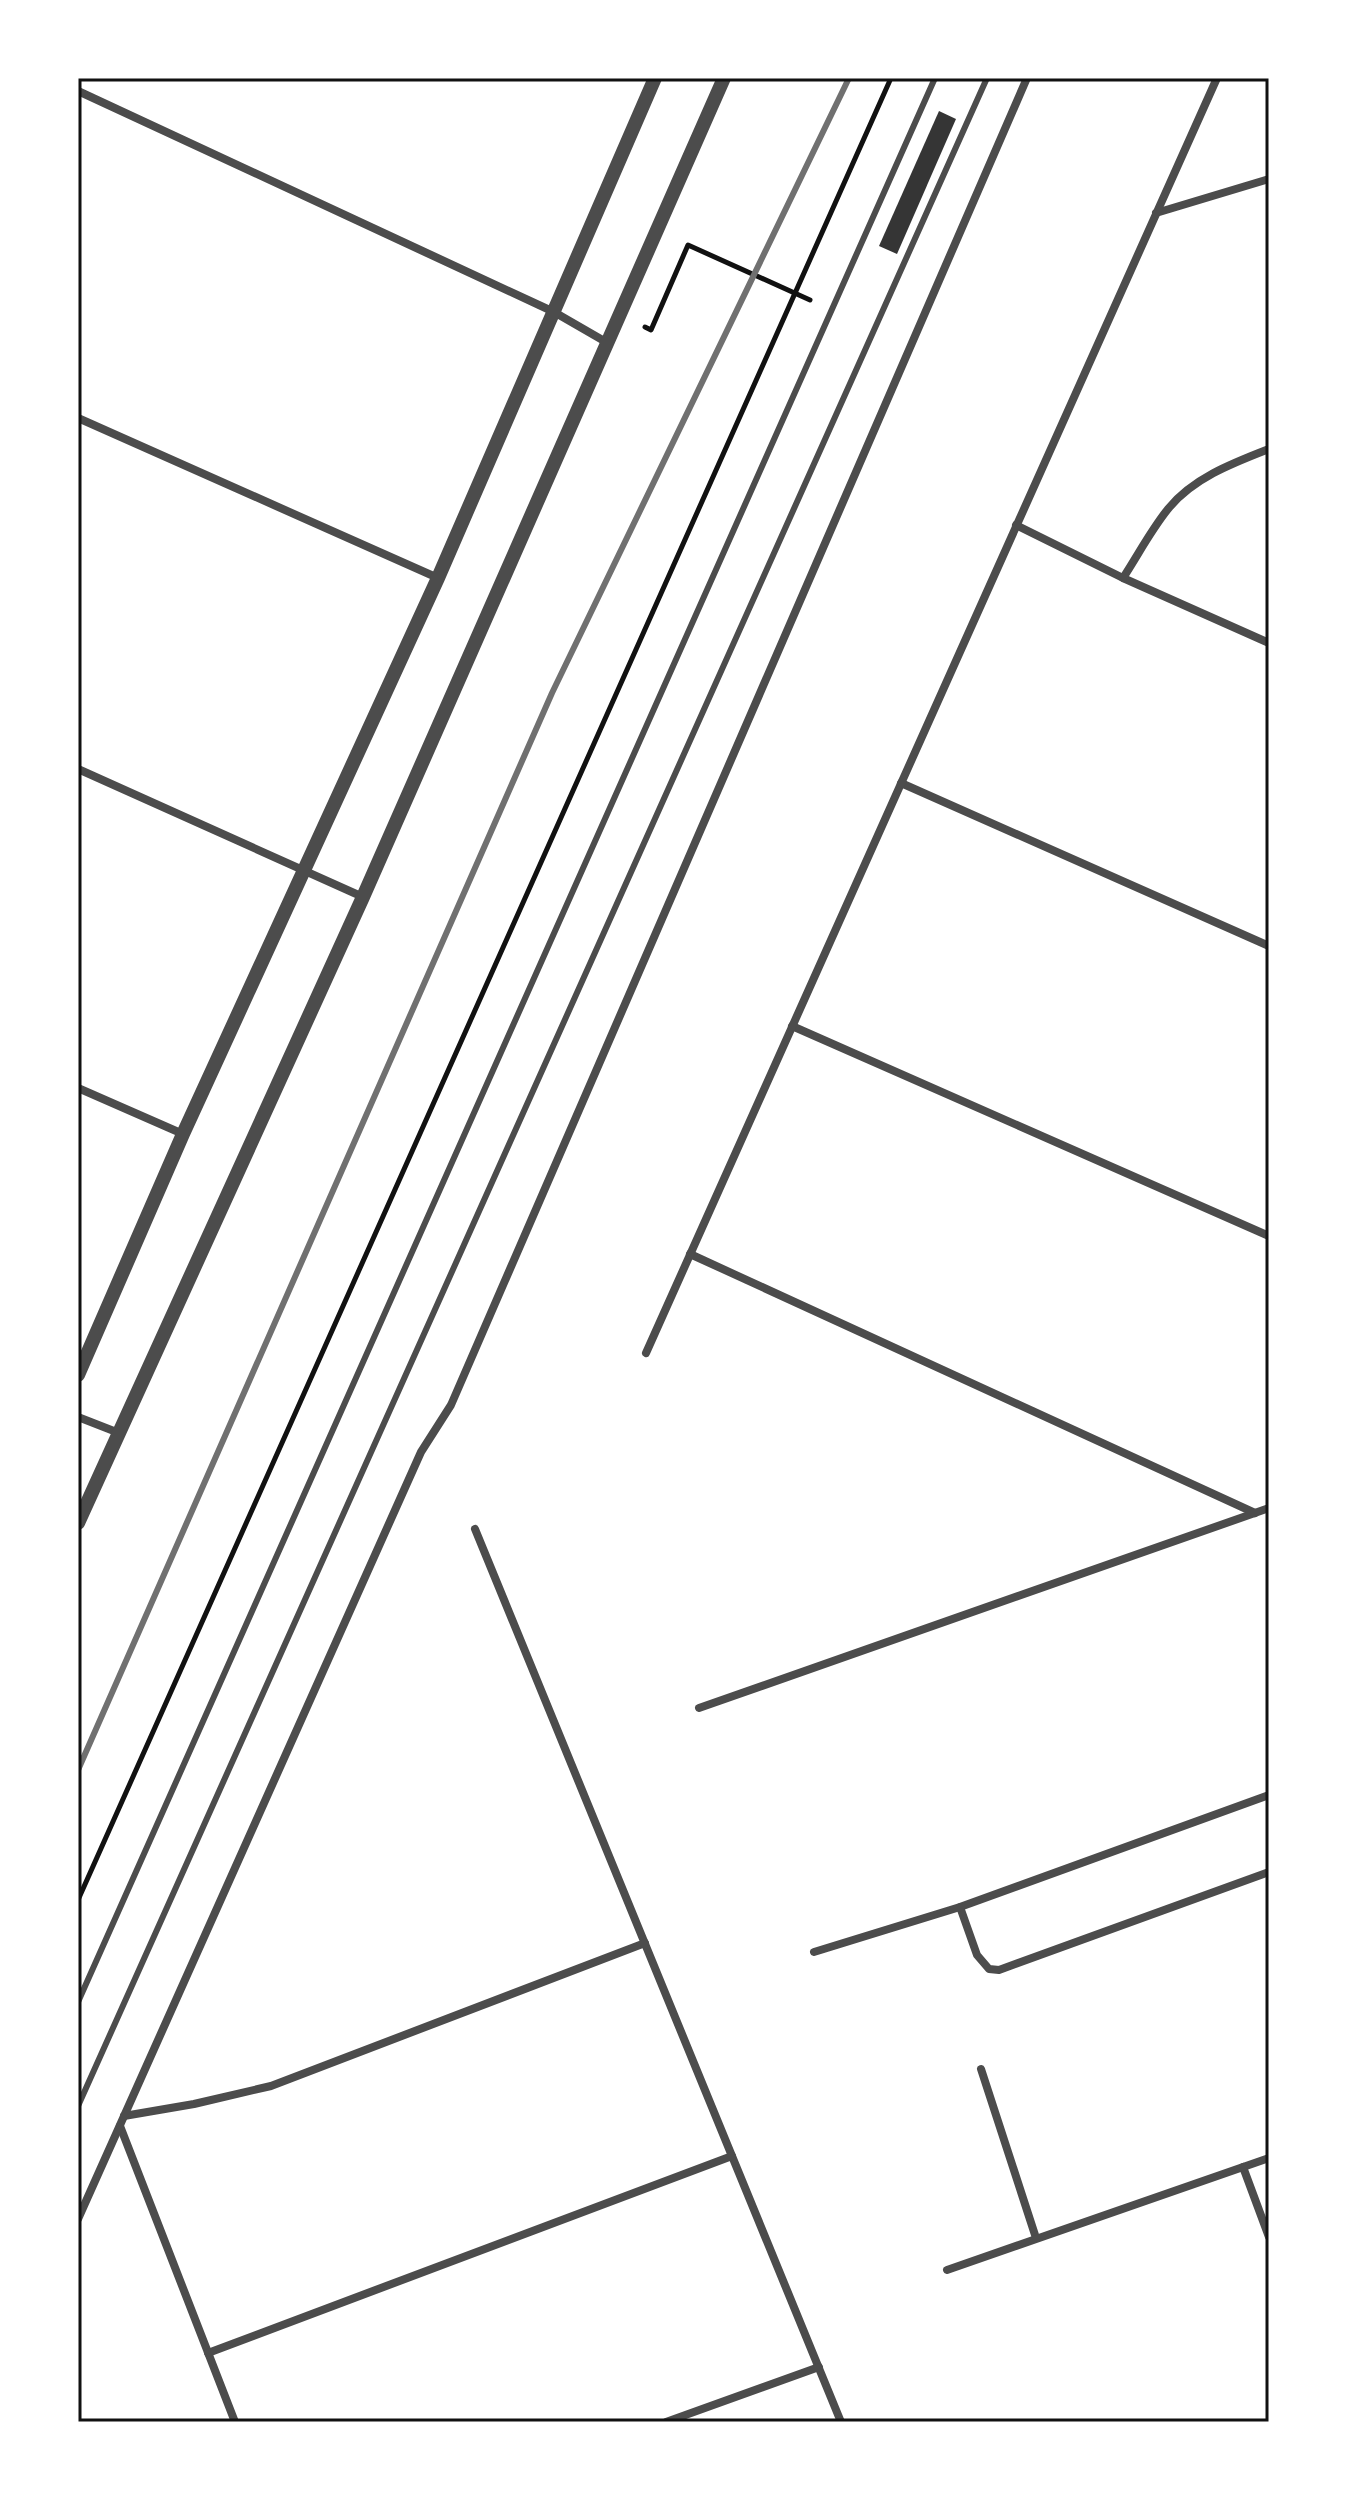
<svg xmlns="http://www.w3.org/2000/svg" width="1347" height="2500" font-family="'Open Sans',sans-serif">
	<rect width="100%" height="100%" fill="#fff"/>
	<path fill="#353535" d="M939,111L956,119L897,254L879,246Z"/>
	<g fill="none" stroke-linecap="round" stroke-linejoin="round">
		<g stroke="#111" stroke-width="5">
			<path d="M645,327L651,330L688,245L810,300"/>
			<path d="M78,1900L891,78"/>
		</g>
		<g stroke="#4c4c4c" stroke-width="6">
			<path d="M78,2002L935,78"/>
			<path d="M78,2106L987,78"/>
		</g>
		<g stroke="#4c4c4c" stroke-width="8">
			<path d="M78,91L554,312L606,342"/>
			<path d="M1156,213L1269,179"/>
			<path d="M78,418L438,578"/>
			<path d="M1016,525L1123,578L1269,643"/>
			<path d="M1123,578C1138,555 1151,530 1168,509C1193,478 1233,463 1269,449"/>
			<path d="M78,769L363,897"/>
			<path d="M901,783L1269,946"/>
			<path d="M792,1026L1269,1236"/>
			<path d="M78,1088L183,1134"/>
			<path d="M690,1254L1255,1513"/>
			<path d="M646,1353L1217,78"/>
			<path d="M78,1417L119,1433"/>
			<path d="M475,1529L841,2422"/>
			<path d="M699,1708L1269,1508"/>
			<path d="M960,1907L977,1955L989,1969L999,1970L1269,1872"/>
			<path d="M814,1952L960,1907L1269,1795"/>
			<path d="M981,2069L1036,2238"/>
			<path d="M124,2116L194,2104L271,2086L645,1943"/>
			<path d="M120,2126L235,2422"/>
			<path d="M1243,2167L1269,2237"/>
			<path d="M78,2219L421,1452L451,1405L1027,78"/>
			<path d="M947,2270L1269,2158"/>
			<path d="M208,2353L732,2156"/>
			<path d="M666,2422L819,2367"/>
		</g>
		<g stroke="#4c4c4c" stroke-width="14">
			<path d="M78,1375L183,1134L438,578L655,78"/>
			<path d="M78,1523L363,897L724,78"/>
		</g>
		<path stroke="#707070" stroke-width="6" d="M78,1770L552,693L849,78"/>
	</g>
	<rect width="1347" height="2500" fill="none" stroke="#ffffff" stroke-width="160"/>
	<rect x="80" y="80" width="1187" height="2340" fill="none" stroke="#111" stroke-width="3"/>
</svg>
